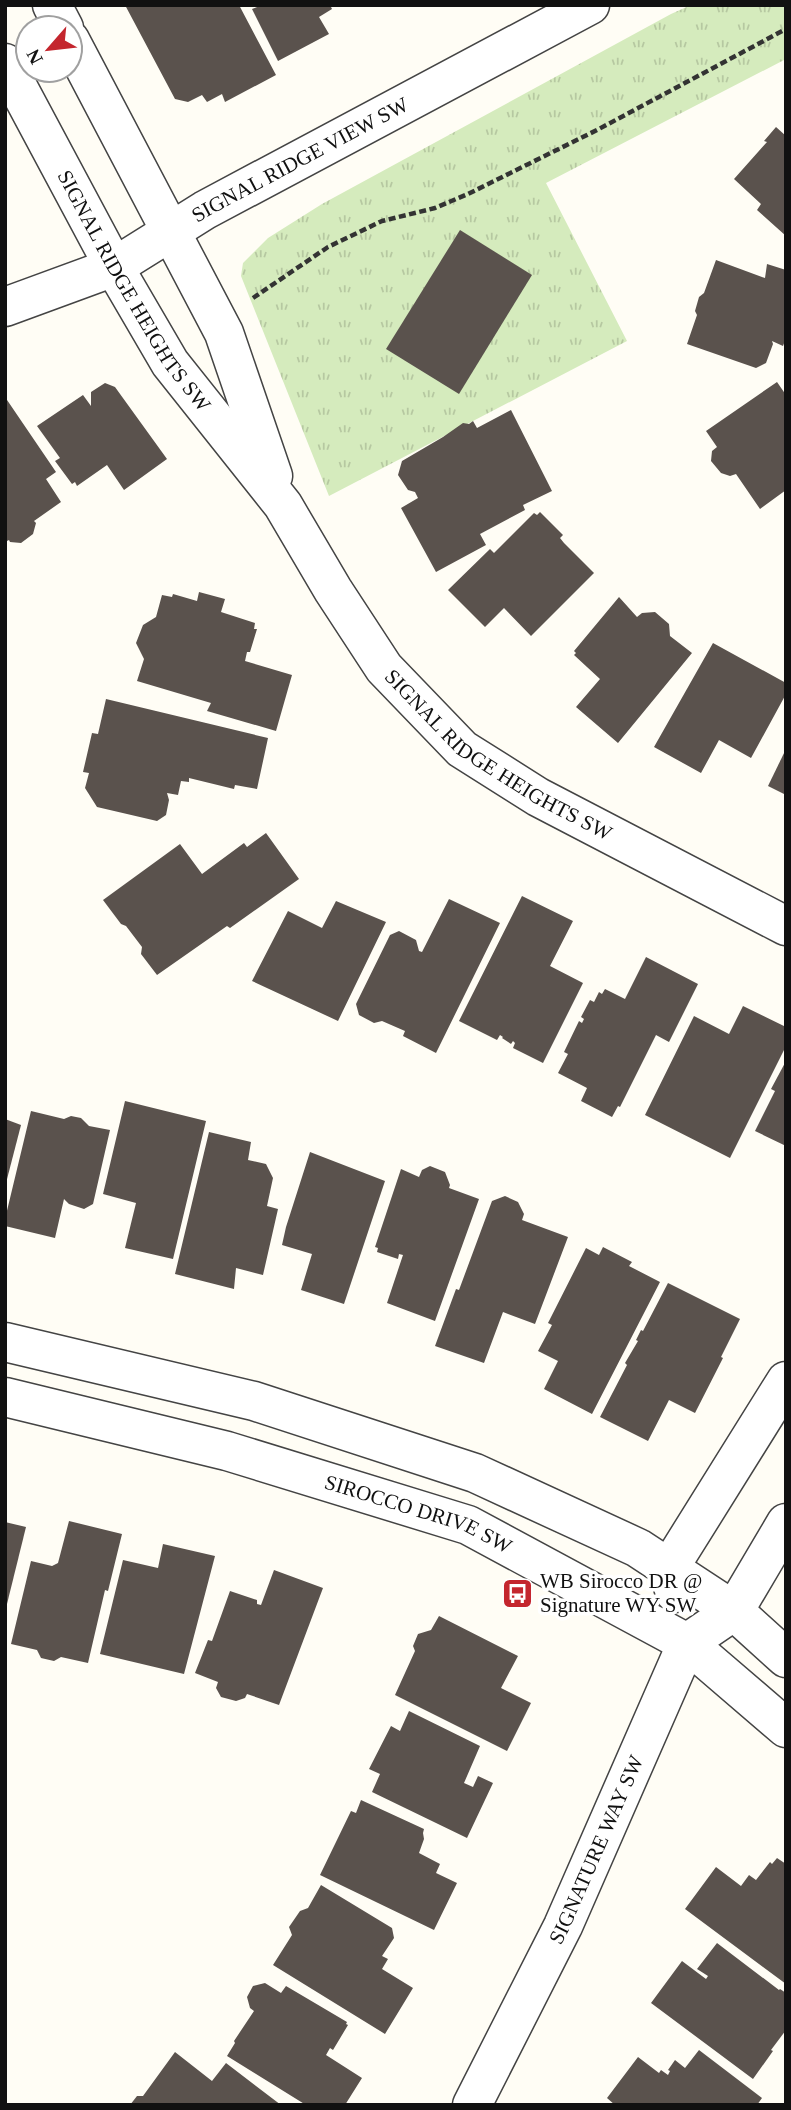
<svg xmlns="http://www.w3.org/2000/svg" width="791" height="2110" font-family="Georgia,serif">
	<defs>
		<pattern id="grass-tufts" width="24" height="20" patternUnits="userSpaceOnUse" patternTransform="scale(1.75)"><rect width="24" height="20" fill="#d5ebbd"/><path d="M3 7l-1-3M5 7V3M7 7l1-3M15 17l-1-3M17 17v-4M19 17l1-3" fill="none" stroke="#b6c8a1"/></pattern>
	</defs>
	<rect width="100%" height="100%" fill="#fffdf5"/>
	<path fill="url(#grass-tufts)" d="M691,5H786V59L546,183L627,341L329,496L241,276L243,263L268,238L322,204L671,14Z"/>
	<g fill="#5a524d">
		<path d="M125,5H239L276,75L225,102L222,94L207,102L202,95L188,102L175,99Z"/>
		<path d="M262,5H330L332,9L319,17L329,34L278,61L252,9Z"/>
		<path d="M776,127L786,136V236L757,210L761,204L734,179L767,142L764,141Z"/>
		<path d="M460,230L532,275L459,394L386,349Z"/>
		<path d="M716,260L765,278L767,264L786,270V338L783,346L772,341L773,344L766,363L756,368L687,344L697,315L695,311L699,297L704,293Z"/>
		<path d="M777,382L786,395V490L760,509L736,474L730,476L721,473L711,461L712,451L717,447L706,431Z"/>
		<path d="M105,383L115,387L167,459L124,490L107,465L77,486L75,482L72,484L55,461L60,458L37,426L83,395L91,406V392Z"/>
		<path d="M5,397L56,472L46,479L61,502L34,521L36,523L33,534L21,543L10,542L9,540L5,542Z"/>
		<path d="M511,410L552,491L523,505L525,510L480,534L486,545L436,572L401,508L418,498L415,492L408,490L398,475L402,461L443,437L463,423L469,424L473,421L477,428Z"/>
		<path d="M540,512L563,535L560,538L564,543L594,573L531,636L504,608L485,627L448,590L490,549L494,553L534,513L537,515Z"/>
		<path d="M199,592L225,599L221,612L255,623L254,629H257L250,652H247L245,661L292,675L276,731L207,711L211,703L137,681L144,659L136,643L143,625L156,617L162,595L172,597L173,594L197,601Z"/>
		<path d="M619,597L637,617L642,613L655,612L669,624L670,636L692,653L618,743L576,707L600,679L574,655L576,653L574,651Z"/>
		<path d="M713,643L786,683V694L751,758L719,740L701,773L654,747Z"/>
		<path d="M106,699L268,738L257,789L235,785L234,789L189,778V782L181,781L178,795L167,793L169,800L166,815L157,821L97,807L85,788L89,773L83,772L92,733L98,734Z"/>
		<path d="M786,749V795L768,786Z"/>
		<path d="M266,833L299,879L230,928L227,926L157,975L141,954L142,947L126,926L121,924L103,900L180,844L202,874L244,843L247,847Z"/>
		<path d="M522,896L573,921L550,966L583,983L543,1063L513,1048L515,1043L513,1041L511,1044L502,1038L503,1037L500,1035L497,1040L459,1021Z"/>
		<path d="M449,899L500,923L436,1053L403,1036L405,1031L382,1021L374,1023L359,1015L356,1004L390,935L399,931L416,940L419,951L422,952Z"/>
		<path d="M336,901L386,922L338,1021L252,981L288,911L322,928Z"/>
		<path d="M646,957L698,984L669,1042L656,1035L620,1107L618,1106L612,1117L581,1101L587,1088L558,1073L568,1054L564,1052L579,1021L582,1023L584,1019L581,1017L590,1000L594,1002L599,992L602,994L605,989L625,999Z"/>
		<path d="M743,1006L786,1027V1046L730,1158L645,1115L694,1016L729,1034Z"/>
		<path d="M786,1061V1146L755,1131L775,1091L771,1089Z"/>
		<path d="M125,1101L206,1121L173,1259L125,1248L136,1203L103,1194Z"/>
		<path d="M31,1111L64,1119L71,1116L81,1118L89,1126L110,1130L93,1204L84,1209L69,1204L64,1199L55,1238L5,1226V1219Z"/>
		<path d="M5,1119L21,1125L6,1183H5Z"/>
		<path d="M209,1132L251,1142L248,1160L266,1164L273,1178L267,1206L278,1209L263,1275L236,1268L234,1289L175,1274Z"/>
		<path d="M310,1152L385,1181L344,1304L301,1290L312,1254L282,1245L286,1227Z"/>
		<path d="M430,1166L445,1172L450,1185L449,1188L479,1199L435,1321L387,1303L403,1255L399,1254L398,1259L377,1252L378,1248L375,1247L401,1169L419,1177L422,1170Z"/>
		<path d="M505,1196L518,1202L524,1214L522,1220L568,1237L535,1324L503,1312L484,1363L435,1346L456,1289L459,1290L492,1201Z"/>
		<path d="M603,1247L632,1262L629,1266L660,1282L592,1414L544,1389L558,1361L538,1351L552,1325L548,1323L586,1248L599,1255Z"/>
		<path d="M668,1283L740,1319L721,1357L723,1358L695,1413L669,1400L648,1441L600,1417L627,1365L625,1363L638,1341L636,1340L641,1330L643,1331Z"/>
		<path d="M69,1521L122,1534L108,1591L105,1590L88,1663L61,1657L54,1661L41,1658L37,1650L11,1644L31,1561L52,1566L58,1563Z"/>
		<path d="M5,1522L26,1527L6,1608L5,1607Z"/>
		<path d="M163,1544L215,1556L184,1674L100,1654L123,1560L158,1568Z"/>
		<path d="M274,1570L323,1588L279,1705L247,1694L245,1698L236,1701L221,1697L216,1688L218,1682L195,1673L208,1640L212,1641L230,1591L257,1600V1604L261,1605Z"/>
		<path d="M439,1616L518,1656L501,1688L531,1703L507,1751L395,1695L415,1651L413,1646L418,1634L431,1630Z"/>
		<path d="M409,1711L480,1746L464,1783L473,1787L478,1776L493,1783L467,1838L372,1792L380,1774L369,1769L391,1726L400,1731Z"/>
		<path d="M361,1800L424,1829L423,1833L424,1839L419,1853L440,1864L436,1873L457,1883L434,1930L320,1875L351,1811L356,1813Z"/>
		<path d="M777,1858L786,1864V1984L685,1909L716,1867L741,1886L749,1875L756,1880L770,1862L772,1864Z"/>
		<path d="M321,1885L392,1928L394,1938L382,1956L388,1959L382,1969L413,1988L385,2034L273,1965L292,1935L289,1927L300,1911L308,1908Z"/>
		<path d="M717,1943L779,1990L780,1989L786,1993V2030L771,2050L773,2051L753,2079L651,2003L682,1961L706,1979L708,1976L697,1969Z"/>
		<path d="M265,1983L281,1993L286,1986L347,2022L346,2024L348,2025L333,2050L330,2048L326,2055L362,2078L345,2105H306L227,2056L235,2043L234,2041L254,2011L250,2008L247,1997L253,1986Z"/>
		<path d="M699,2050L762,2098L757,2105H615L607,2098L638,2057L659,2073L661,2070L668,2075L670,2071L668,2070L675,2060L685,2068Z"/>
		<path d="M175,2052L212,2081L226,2063L281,2105H130L137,2096H143Z"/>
	</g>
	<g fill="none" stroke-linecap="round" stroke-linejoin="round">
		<defs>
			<g id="minor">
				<path d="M52,5L64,28"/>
				<path d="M70,40L224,333L273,476"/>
				<path id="s1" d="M5,63L114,267L170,363L283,505L333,590L384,668L462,749L538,797L786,926"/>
				<path id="s2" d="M5,307L114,267L205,210L590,5"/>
				<path d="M5,1342L254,1401L475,1473L638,1548L734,1611L786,1658"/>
				<path id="s3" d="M5,1397L227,1451L468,1525L687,1643L786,1728"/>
				<path d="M675,1593L668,1570L786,1381"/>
				<path id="s4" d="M472,2105L563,1926L687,1643L734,1611L786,1523"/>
			</g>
		</defs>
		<use href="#minor" stroke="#444" stroke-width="41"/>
		<path stroke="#333" stroke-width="4.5" stroke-dasharray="7 3.5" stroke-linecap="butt" d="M253,298L328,247L382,221L435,208L468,194L597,130L786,29"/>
		<use href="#minor" stroke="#fff" stroke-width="38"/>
	</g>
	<defs>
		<symbol id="bus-square" viewBox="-11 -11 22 22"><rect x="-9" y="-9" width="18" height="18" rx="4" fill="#c4262e" stroke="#fff"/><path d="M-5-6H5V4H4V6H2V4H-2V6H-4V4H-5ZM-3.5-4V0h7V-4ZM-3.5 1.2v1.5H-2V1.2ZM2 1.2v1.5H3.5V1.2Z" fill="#fff"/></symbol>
	</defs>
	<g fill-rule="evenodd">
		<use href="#bus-square" x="500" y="1576" width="35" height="35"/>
	</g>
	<g text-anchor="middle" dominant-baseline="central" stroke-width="7" stroke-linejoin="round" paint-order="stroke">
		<g font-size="21" fill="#111" stroke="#fff">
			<text stroke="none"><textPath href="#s2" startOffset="331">SIGNAL RIDGE VIEW SW</textPath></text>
			<text stroke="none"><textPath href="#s1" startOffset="262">SIGNAL RIDGE HEIGHTS SW</textPath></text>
			<text stroke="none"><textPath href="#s1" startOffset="861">SIGNAL RIDGE HEIGHTS SW</textPath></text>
			<text stroke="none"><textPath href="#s3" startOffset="430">SIROCCO DRIVE SW</textPath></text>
			<text stroke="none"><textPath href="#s4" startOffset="284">SIGNATURE WAY SW</textPath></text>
		</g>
		<g font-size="21" fill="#111" stroke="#fff" text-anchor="start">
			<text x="540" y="1581">WB Sirocco DR @<tspan x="540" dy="24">Signature WY SW</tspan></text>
		</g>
	</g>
	<rect width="791" height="2110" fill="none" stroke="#111111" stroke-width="14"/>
	<g transform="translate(49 49) rotate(242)"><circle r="33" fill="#ffffff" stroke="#a0a0a0" stroke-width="2"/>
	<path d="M0-5L12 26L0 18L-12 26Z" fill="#c4262e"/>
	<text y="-10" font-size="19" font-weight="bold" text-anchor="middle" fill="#111111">N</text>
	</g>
</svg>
